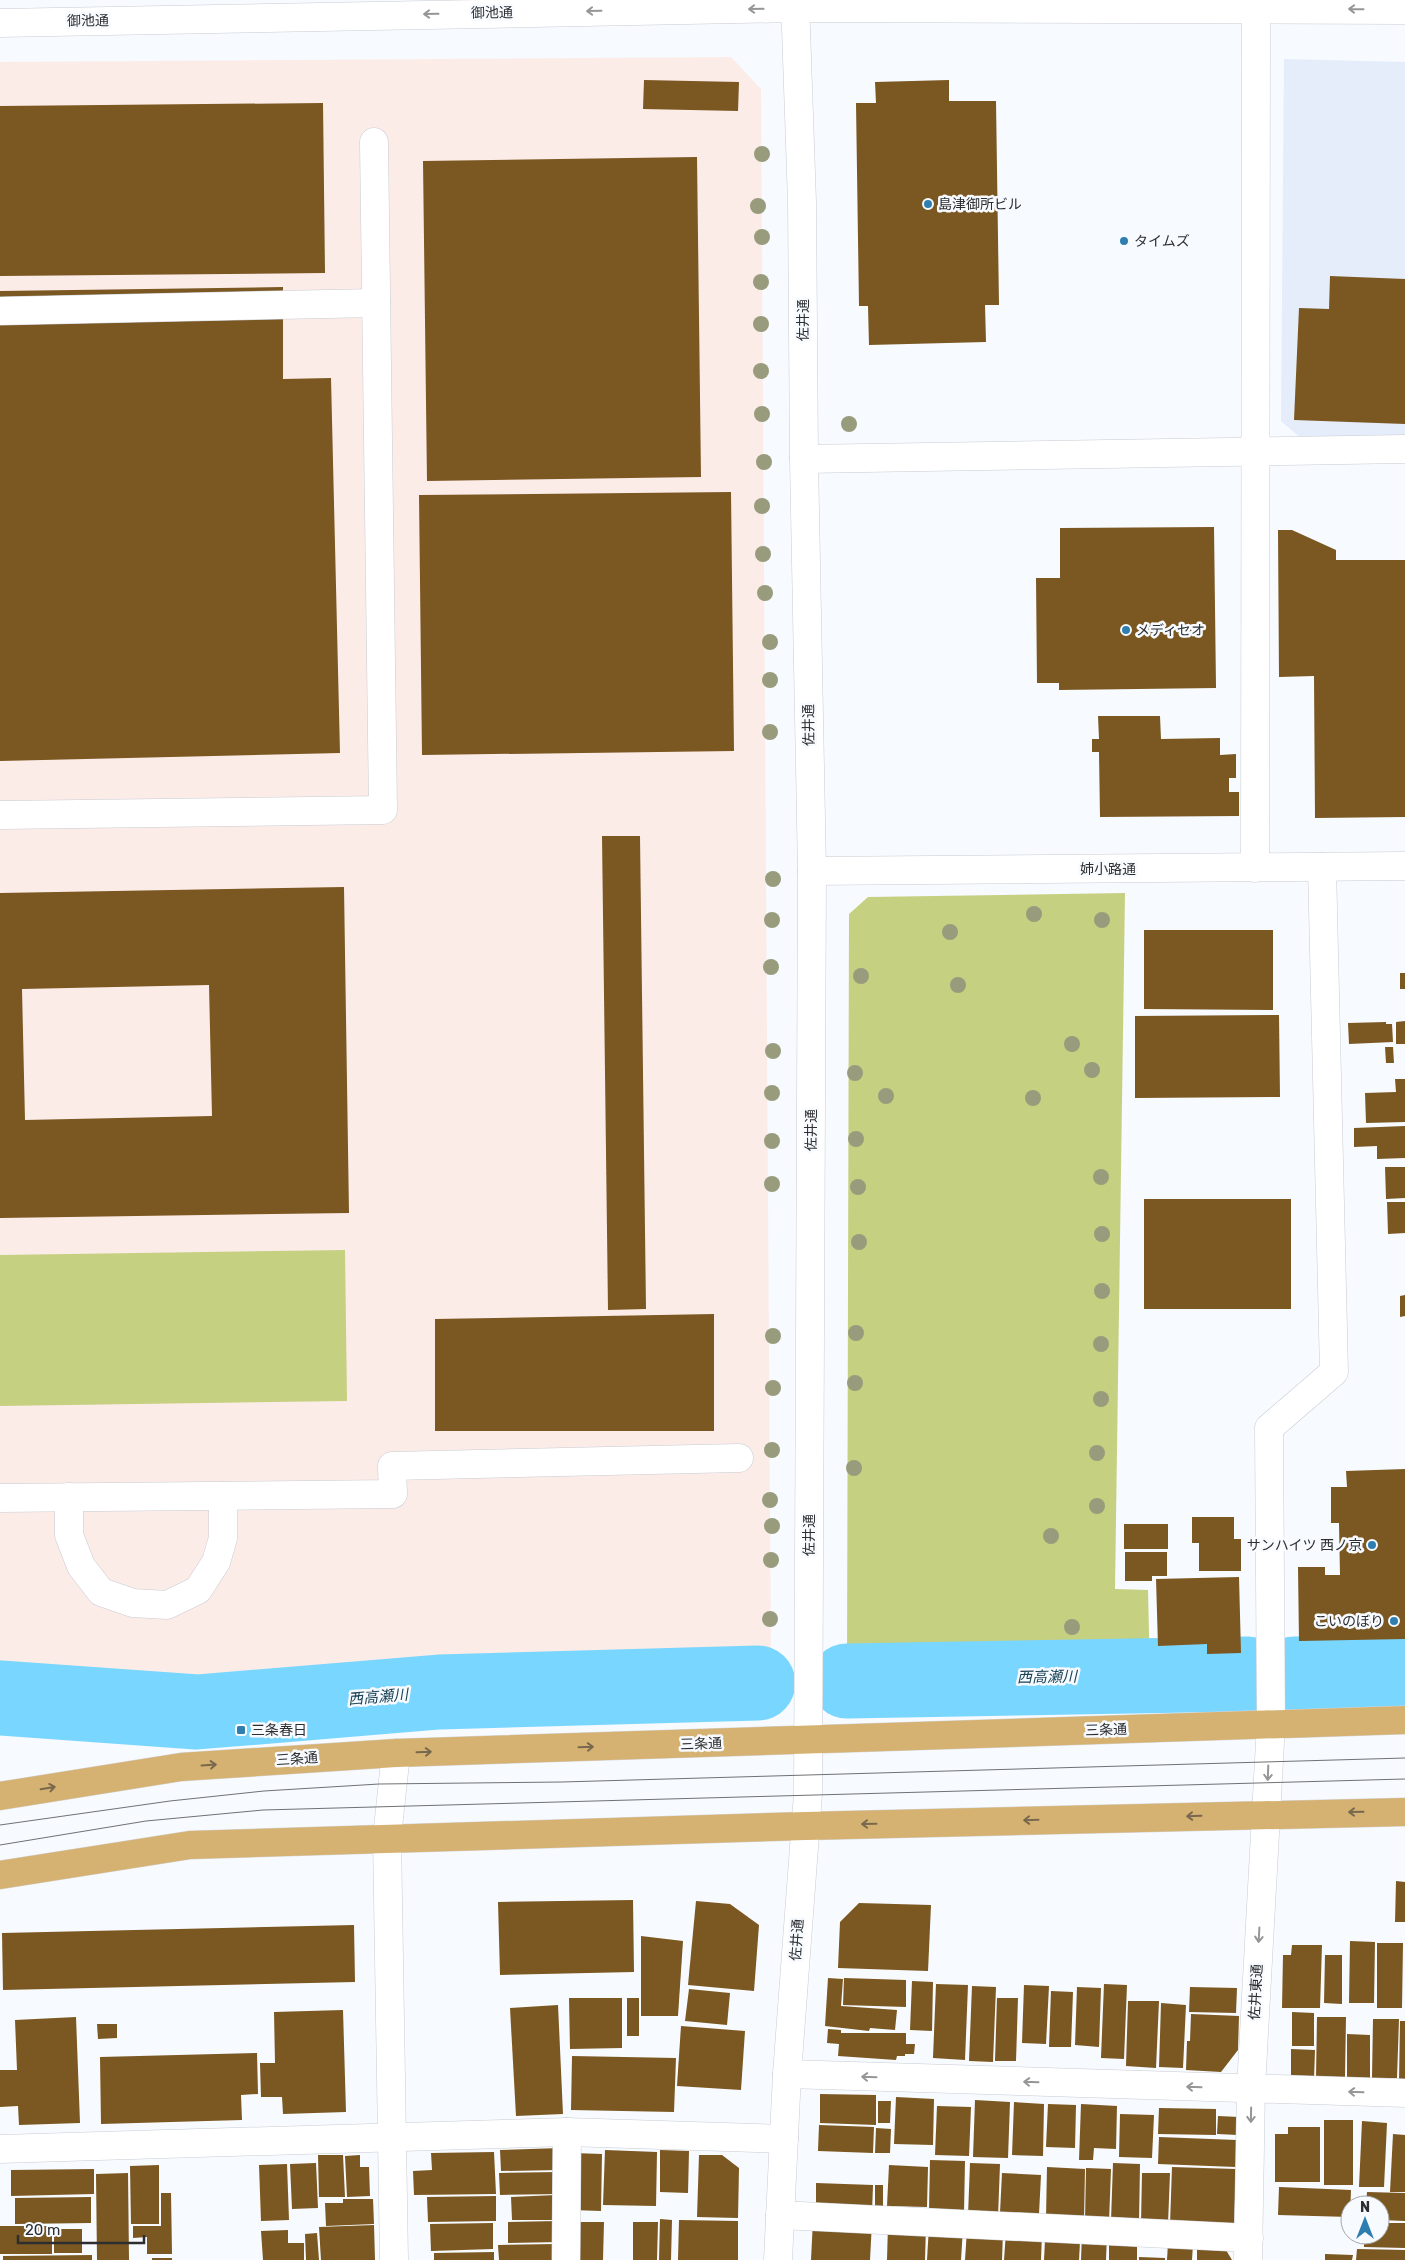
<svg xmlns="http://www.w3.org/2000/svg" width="1405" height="2260" font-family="Rubik,'Noto Sans JP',sans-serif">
	<rect width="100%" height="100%" fill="#f7fafe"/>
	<path fill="#e5edfb" d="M1284,59L1405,62V438L1302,439L1281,421Z"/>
	<path fill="#fcece8" d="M731,57L761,89L771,1668L349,1680L271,1687L201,1690L66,1682L50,1686L0,1671V62Z"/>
	<g fill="#c6d081">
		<path d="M1125,893L1115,1589L1148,1590L1150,1676L868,1681L847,1665L849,914L868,897Z"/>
		<path d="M345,1250L347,1401L0,1406V1255Z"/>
	</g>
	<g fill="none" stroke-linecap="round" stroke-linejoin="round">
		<g stroke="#79d6ff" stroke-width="75">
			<path d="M1294,1674L1405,1673"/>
			<path d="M847,1681L1248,1674"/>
			<path d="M0,1698L197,1712L439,1692L758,1683"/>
		</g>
	</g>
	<g fill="#7b5721" fill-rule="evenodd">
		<path d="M644,80L739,82L738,111L643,109Z"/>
		<path d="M949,80V101H996L999,305H985L986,342L869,345L868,306H859L856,103H876L875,82Z"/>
		<path d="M323,103L325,273L0,276V106Z"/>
		<path d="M697,157L701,477L427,481L423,161Z"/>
		<path d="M1330,276L1405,279V424L1294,420L1299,308L1329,309Z"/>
		<path d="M283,287V379L331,378L340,753L0,761V291Z"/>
		<path d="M731,492L734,751L422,755L419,495Z"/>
		<path d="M1214,527L1216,688L1059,690V683H1037L1036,578H1060V528Z"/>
		<path d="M1278,530H1292L1336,550V560H1405V817L1315,818L1314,676L1279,677Z"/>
		<path d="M1098,716H1160L1161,739L1220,738V755L1236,754V778H1229V792H1239V816L1100,817L1099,752H1092V739H1099Z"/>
		<path d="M602,836H640L646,1309L608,1310Z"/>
		<path d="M344,887L349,1213L0,1218V893ZM209,985L212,1116L25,1120L22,989Z"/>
		<path d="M1144,930H1273V1010L1144,1009Z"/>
		<rect x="1400" y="973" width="5" height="16"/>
		<path d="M1279,1015L1280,1097L1135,1098V1016Z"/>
		<path d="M1405,1021V1044H1396V1022Z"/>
		<path d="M1386,1022V1024H1392L1393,1042L1349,1044L1348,1023Z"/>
		<path d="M1385,1047H1393L1394,1063H1386Z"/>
		<path d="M1395,1079H1405V1122L1366,1123L1365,1093L1396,1092Z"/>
		<path d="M1405,1126V1158L1377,1159V1146L1354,1147V1128Z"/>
		<path d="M1385,1167H1405V1198L1386,1199Z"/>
		<rect x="1144" y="1199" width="147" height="110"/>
		<path d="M1387,1202H1405V1233L1388,1234Z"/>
		<path d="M1405,1295V1316L1400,1317V1296Z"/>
		<path d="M714,1314V1431H435V1319Z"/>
		<path d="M1405,1469V1639L1299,1641L1298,1567H1325V1575H1340L1339,1523H1331V1487H1347L1346,1471Z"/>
		<path d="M1192,1517H1234V1539H1241V1571H1199V1543H1192Z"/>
		<rect x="1124" y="1524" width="44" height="25"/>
		<path d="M1125,1552H1167V1576H1152V1581H1125Z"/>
		<path d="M1239,1577L1241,1653L1207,1654V1644L1158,1646L1156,1579Z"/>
		<path d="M1396,1881L1405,1882V1922H1395Z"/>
		<path d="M633,1900L634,1972L500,1975L498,1902Z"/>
		<path d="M696,1901L730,1904L759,1925L754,1991L688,1985Z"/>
		<path d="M859,1903L931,1905L928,1971L838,1968L840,1922Z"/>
		<path d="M354,1925L355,1982L3,1990L2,1933Z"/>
		<path d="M641,1936L683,1941L678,2016H641Z"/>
		<path d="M1350,1941L1375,1942L1374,2003H1349Z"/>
		<path d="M1377,1943H1403L1402,2008H1377Z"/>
		<path d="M1292,1945H1322L1320,2008H1282L1283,1955H1291Z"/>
		<path d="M1325,1955H1342V2004L1324,2003Z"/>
		<path d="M828,1978L843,1979L841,2006L897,2010L895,2030L870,2028L869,2031L825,2026Z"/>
		<path d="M844,1978L906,1980V2007L843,2005Z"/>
		<path d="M912,1981L933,1982L932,2031L910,2030Z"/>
		<path d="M936,1984L968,1985L965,2060L933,2058Z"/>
		<path d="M1104,1984L1127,1985L1124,2059L1101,2058Z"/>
		<path d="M1024,1985L1049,1986L1046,2044L1022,2043Z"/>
		<path d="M972,1986L996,1987L993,2062L969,2061Z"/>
		<path d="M1077,1987L1101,1988L1099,2047L1075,2045Z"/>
		<path d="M1190,1987L1237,1988L1236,2013L1189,2012Z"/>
		<path d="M689,1989L730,1993L727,2025L685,2021Z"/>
		<path d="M1051,1991L1073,1992L1071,2047H1049Z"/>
		<path d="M569,1998H622V2048L570,2049Z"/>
		<rect x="627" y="1998" width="12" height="38"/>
		<path d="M997,1998H1018L1016,2061H995Z"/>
		<path d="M1128,2001H1159L1156,2068L1126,2066Z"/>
		<path d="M1161,2003L1186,2005L1183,2068L1159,2067Z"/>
		<path d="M558,2005L563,2114L516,2116L510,2008Z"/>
		<path d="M343,2010L346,2112L283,2114L282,2097H261L260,2063H275L274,2012Z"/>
		<path d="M1292,2012L1314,2013V2046H1292Z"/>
		<path d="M1191,2014L1239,2016L1238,2050L1221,2072L1186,2070L1187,2041H1190Z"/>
		<path d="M76,2017L80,2123L19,2125L18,2106L0,2107V2070H17L15,2020Z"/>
		<path d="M1317,2017H1346L1345,2078L1316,2077Z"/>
		<path d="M1373,2019H1399L1397,2078H1372Z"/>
		<path d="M1400,2021H1405V2083H1399Z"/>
		<path d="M97,2024H117V2038L98,2039Z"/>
		<path d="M681,2026L745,2031L741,2090L677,2086Z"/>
		<path d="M828,2029L841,2030V2033H906V2044H915L914,2054H905V2056H897L896,2060L838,2056L839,2044L827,2043Z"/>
		<path d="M1347,2034L1370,2035V2080H1347Z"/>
		<path d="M1291,2049L1315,2050L1314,2080L1291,2079Z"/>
		<path d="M257,2053L258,2094L241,2095L242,2120L101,2124L100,2057Z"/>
		<path d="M572,2056L676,2058L674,2112L571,2110Z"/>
		<path d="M820,2094L876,2095V2125L820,2123Z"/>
		<path d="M896,2097L934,2099L933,2145L894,2144Z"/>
		<path d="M975,2100L1010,2102L1008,2158L973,2157Z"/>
		<path d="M878,2101H891L890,2123H878Z"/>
		<path d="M1014,2102L1044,2104L1043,2156L1012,2155Z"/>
		<path d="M1048,2104L1076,2105L1075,2148L1046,2147Z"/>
		<path d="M1081,2104L1117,2106L1116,2149L1094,2148L1093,2160H1079Z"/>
		<path d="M937,2106L971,2107L969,2156L935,2155Z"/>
		<path d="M1159,2108L1216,2109V2135L1158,2134Z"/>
		<path d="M1120,2114L1154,2115L1152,2158L1119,2157Z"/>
		<path d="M1218,2116L1239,2117L1238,2135L1217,2134Z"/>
		<rect x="1324" y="2120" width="29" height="65"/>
		<path d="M1362,2121L1387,2123L1384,2187H1359Z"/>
		<path d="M819,2125L874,2127L873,2153L818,2151Z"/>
		<path d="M1288,2127H1320V2182H1275V2134H1288Z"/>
		<path d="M876,2128L891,2129L890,2153H875Z"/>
		<path d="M1393,2134L1405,2135V2192H1390Z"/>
		<path d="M1159,2137L1237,2140L1236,2167L1158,2164Z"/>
		<path d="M560,2148V2170L501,2171L500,2150Z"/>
		<path d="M605,2150L657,2152L656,2206L603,2205Z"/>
		<path d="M660,2150L689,2151L688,2193L660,2192Z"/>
		<path d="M494,2152L496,2194L414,2195L413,2171L432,2170L431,2153Z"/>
		<path d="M573,2153L602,2154L601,2211L572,2210Z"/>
		<path d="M318,2155H343L345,2197H319Z"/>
		<path d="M360,2155V2167H369L370,2196L347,2197L345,2156Z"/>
		<path d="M699,2155H722L739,2168L738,2218L697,2217Z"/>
		<path d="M930,2160L965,2161L964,2212L929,2210Z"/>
		<path d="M316,2163L318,2208L292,2209L290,2164Z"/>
		<path d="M970,2163L1000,2164L998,2217L968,2216Z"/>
		<path d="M1113,2163L1140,2164L1139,2222L1111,2221Z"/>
		<path d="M287,2164L289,2220L261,2221L259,2165Z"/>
		<path d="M159,2165V2224H131L130,2166Z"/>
		<path d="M889,2165L928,2167L927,2207L887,2206Z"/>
		<path d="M1047,2167L1085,2169L1084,2220L1046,2218Z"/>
		<path d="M1172,2167L1236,2169L1234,2226L1170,2225Z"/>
		<path d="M1086,2168L1111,2169L1109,2222L1085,2221Z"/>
		<path d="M94,2169V2194L11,2196V2170Z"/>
		<path d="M559,2172L560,2194L500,2195L499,2173Z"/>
		<path d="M128,2173L129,2260H97L96,2174Z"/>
		<path d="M1002,2173L1041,2175L1039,2214L1000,2213Z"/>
		<path d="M1142,2173H1170L1168,2224L1141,2223Z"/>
		<path d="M816,2183L873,2185L872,2213L816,2211Z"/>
		<path d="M875,2185H883V2212L875,2211Z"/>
		<path d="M1279,2187L1351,2190L1350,2217L1278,2215Z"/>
		<path d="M1367,2192L1405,2193V2221L1380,2220V2205H1366Z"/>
		<path d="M161,2193H171L172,2254H147V2237L133,2238V2226H161Z"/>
		<path d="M556,2195V2220H512L511,2197Z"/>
		<path d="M496,2196V2221L428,2222L427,2197Z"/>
		<path d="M91,2197V2223L15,2224V2198Z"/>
		<path d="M343,2199H373L374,2224L326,2226L325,2203H343Z"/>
		<path d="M660,2219L672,2220L671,2260H659Z"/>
		<path d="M679,2220L738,2221V2260H678Z"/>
		<path d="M813,2220L872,2222L870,2260H811Z"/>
		<path d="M558,2221L559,2242L508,2243V2222Z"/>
		<path d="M574,2222H604L603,2260H573Z"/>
		<path d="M633,2222H658L657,2260H633Z"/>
		<path d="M493,2223V2249L431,2251L430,2224Z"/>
		<path d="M1380,2223H1405V2248L1364,2247V2235H1380Z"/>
		<path d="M374,2225L375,2260H321L319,2227Z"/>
		<path d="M888,2225L926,2226L925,2260H887Z"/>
		<rect x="0" y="2226" width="52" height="28"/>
		<path d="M929,2226L963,2228L961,2260H927Z"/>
		<rect x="54" y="2229" width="28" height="24"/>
		<path d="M288,2230V2243H304V2260H263L261,2231Z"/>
		<path d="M967,2230L1003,2231L1002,2260H965Z"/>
		<path d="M1006,2232L1042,2233L1041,2260H1004Z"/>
		<path d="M317,2233L319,2260H306L305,2234Z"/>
		<path d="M1082,2233L1107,2234L1106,2260H1081Z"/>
		<path d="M1045,2240L1080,2242L1079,2260H1044Z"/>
		<path d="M1109,2240L1137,2241V2260H1109Z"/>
		<path d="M1168,2243L1193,2244L1192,2260H1167Z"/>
		<path d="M557,2244V2260H499L498,2245Z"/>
		<path d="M1223,2245L1232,2260H1197V2249Z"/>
		<path d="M1357,2249L1405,2250V2260H1356Z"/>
		<path d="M494,2252V2260H434V2253Z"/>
		<path d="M1325,2254L1353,2255L1352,2260H1325Z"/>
		<path d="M92,2255V2260H3V2256Z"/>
		<path d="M1139,2257L1165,2258V2260H1139Z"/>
		<rect x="152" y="2258" width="20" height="2"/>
	</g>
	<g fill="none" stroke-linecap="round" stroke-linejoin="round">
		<defs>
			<g id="minor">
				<path d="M0,23L795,8L1405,10"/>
				<path d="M0,311L376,303"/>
				<path d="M804,459L1405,449"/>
				<path d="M0,815L383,810L374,142"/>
				<path d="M1255,868L1256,8"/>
				<path d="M812,871L1405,866"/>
				<path d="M69,1497V1535L81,1566L101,1592L133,1603L167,1605L198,1590L216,1562L223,1538V1496"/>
				<path d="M0,1498L393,1494L392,1466L739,1458"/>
				<path d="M787,2074L1405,2093"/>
				<path d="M0,2149L567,2132L784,2139"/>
				<path d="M780,2215L1249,2238"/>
				<path d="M394,2260L387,1837L396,1753"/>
				<path d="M566,2260L567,2132"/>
				<path d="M778,2260L787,2074L808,1794L812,871L804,459L802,202L795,0"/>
				<path d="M1248,2260L1251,2088L1271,1724L1269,1428L1334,1372L1322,867"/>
			</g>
			<g id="major">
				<path d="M0,1796L181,1767L396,1753L1405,1720"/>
				<path d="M0,1875L190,1845L806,1826L1405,1812"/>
			</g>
		</defs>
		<use href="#minor" stroke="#c8ccd3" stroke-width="29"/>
		<use href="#major" stroke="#d5d5d6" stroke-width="29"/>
		<use href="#minor" stroke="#fff" stroke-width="28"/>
		<use href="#major" stroke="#d6b272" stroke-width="28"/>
		<g stroke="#6f7174" stroke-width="1">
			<path d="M0,1825L170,1801L264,1791L379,1784L562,1782L1405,1758"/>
			<path d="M0,1845L146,1821L263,1810L1405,1779"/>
		</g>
	</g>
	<g fill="#989c7c">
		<circle cx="762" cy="154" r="8"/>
		<circle cx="758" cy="206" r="8"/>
		<circle cx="762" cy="237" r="8"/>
		<circle cx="761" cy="282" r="8"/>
		<circle cx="761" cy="324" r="8"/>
		<circle cx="761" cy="371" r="8"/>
		<circle cx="762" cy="414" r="8"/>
		<circle cx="849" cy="424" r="8"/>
		<circle cx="764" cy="462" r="8"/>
		<circle cx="762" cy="506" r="8"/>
		<circle cx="763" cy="554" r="8"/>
		<circle cx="765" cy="593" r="8"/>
		<circle cx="770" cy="642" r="8"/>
		<circle cx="770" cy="680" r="8"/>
		<circle cx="770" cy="732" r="8"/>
		<circle cx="773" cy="879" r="8"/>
		<circle cx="1034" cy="914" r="8"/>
		<circle cx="772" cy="920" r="8"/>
		<circle cx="1102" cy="920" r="8"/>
		<circle cx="950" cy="932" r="8"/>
		<circle cx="771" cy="967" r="8"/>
		<circle cx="861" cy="976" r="8"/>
		<circle cx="958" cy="985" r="8"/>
		<circle cx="1072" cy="1044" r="8"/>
		<circle cx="773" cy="1051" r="8"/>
		<circle cx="1092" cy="1070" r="8"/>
		<circle cx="855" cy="1073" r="8"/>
		<circle cx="772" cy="1093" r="8"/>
		<circle cx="886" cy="1096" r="8"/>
		<circle cx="1033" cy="1098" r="8"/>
		<circle cx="856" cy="1139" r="8"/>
		<circle cx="772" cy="1141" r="8"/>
		<circle cx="1101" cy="1177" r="8"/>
		<circle cx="772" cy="1184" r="8"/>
		<circle cx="858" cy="1187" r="8"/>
		<circle cx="1102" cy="1234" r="8"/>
		<circle cx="859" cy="1242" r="8"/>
		<circle cx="1102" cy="1291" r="8"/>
		<circle cx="856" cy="1333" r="8"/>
		<circle cx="773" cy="1336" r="8"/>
		<circle cx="1101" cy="1344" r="8"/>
		<circle cx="855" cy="1383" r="8"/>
		<circle cx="773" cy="1388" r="8"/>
		<circle cx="1101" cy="1399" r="8"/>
		<circle cx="772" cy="1450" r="8"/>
		<circle cx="1097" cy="1453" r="8"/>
		<circle cx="854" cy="1468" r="8"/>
		<circle cx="770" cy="1500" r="8"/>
		<circle cx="1097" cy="1506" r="8"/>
		<circle cx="772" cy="1526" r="8"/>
		<circle cx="1051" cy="1536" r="8"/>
		<circle cx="771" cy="1560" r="8"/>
		<circle cx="770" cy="1619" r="8"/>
		<circle cx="1072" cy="1627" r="8"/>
	</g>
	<defs><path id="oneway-shaft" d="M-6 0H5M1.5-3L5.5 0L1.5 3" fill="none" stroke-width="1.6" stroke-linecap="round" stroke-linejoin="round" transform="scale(1.25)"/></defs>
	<g stroke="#969698">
		<use href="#oneway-shaft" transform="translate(756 9) rotate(179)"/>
		<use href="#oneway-shaft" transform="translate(1356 9) rotate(-179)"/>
		<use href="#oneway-shaft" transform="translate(594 11) rotate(179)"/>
		<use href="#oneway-shaft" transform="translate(431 14) rotate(179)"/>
		<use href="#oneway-shaft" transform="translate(1268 1773) rotate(92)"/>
		<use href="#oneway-shaft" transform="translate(1259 1935) rotate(93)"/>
		<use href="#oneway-shaft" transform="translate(869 2077) rotate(-178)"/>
		<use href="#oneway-shaft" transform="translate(1031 2082) rotate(-178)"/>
		<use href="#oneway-shaft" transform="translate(1194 2087) rotate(-178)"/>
		<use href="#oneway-shaft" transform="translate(1356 2092) rotate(-178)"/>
		<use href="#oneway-shaft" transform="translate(1251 2115) rotate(91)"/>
	</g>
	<g stroke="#78694e">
		<use href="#oneway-shaft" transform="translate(586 1747) rotate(-2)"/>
		<use href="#oneway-shaft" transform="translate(424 1752) rotate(-2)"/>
		<use href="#oneway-shaft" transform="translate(209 1765) rotate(-4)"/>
		<use href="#oneway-shaft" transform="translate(48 1788) rotate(-10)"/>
		<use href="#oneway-shaft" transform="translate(1356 1812) rotate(179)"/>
		<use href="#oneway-shaft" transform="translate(1194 1816) rotate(178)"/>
		<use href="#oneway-shaft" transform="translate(1031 1820) rotate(178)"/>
		<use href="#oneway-shaft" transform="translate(869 1824) rotate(179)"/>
	</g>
	<g fill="#2e7fb0" stroke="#f7fafe" stroke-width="2">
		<circle cx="928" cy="204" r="5"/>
		<circle cx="1124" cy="241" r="5"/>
		<circle cx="1126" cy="630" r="5"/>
		<circle cx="1372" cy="1545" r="5"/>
		<circle cx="1394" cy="1621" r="5"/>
		<rect x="236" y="1725" width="10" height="10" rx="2.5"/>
	</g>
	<g text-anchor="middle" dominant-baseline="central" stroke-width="5" stroke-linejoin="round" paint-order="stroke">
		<g font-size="14" fill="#2c2e30" stroke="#f7fafe">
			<text transform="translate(492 13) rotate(-1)">御池通</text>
			<text transform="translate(88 21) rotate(-1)">御池通</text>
			<text transform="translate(803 320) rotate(-90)">佐井通</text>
			<text transform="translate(809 725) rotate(-91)">佐井通</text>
			<text x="1108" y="869">姉小路通</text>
			<text transform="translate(811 1130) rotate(-90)">佐井通</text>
			<text transform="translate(809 1535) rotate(-90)">佐井通</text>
			<text transform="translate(1106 1730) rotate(-2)">三条通</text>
			<text transform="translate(701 1744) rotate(-2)">三条通</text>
			<text transform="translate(297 1759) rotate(-4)">三条通</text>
			<text transform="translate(797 1940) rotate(-86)">佐井通</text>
			<text transform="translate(1256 1992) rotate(-87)">佐井東通</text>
		</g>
		<g font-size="14" fill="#2c2e30" stroke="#f7fafe" text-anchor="start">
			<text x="938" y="204">島津御所ビル</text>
			<text x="1134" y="241">タイムズ</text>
			<text x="1136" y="630">メディセオ</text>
			<text x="1362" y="1545" text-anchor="end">サンハイツ 西ノ京</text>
			<text x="1384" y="1621" text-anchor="end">こいのぼり</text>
			<text x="251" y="1730">三条春日</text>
		</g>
		<g font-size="15" font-style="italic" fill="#1a4355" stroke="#f7fafe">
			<text transform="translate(1047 1677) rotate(-1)">西高瀬川</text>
			<text transform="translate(378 1697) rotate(-5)">西高瀬川</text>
		</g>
	</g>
	<g transform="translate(1365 2220)"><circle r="24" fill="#f7fafe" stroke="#a6a8ac"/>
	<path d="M0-4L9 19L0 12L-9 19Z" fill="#2e7fb0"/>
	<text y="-8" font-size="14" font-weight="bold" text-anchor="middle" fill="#2c2e30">N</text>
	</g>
	<path d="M18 2235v8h126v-8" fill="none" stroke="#2c2e30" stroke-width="2.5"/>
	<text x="25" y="2235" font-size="15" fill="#2c2e30" stroke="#f7fafe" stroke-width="4" paint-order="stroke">20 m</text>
</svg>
